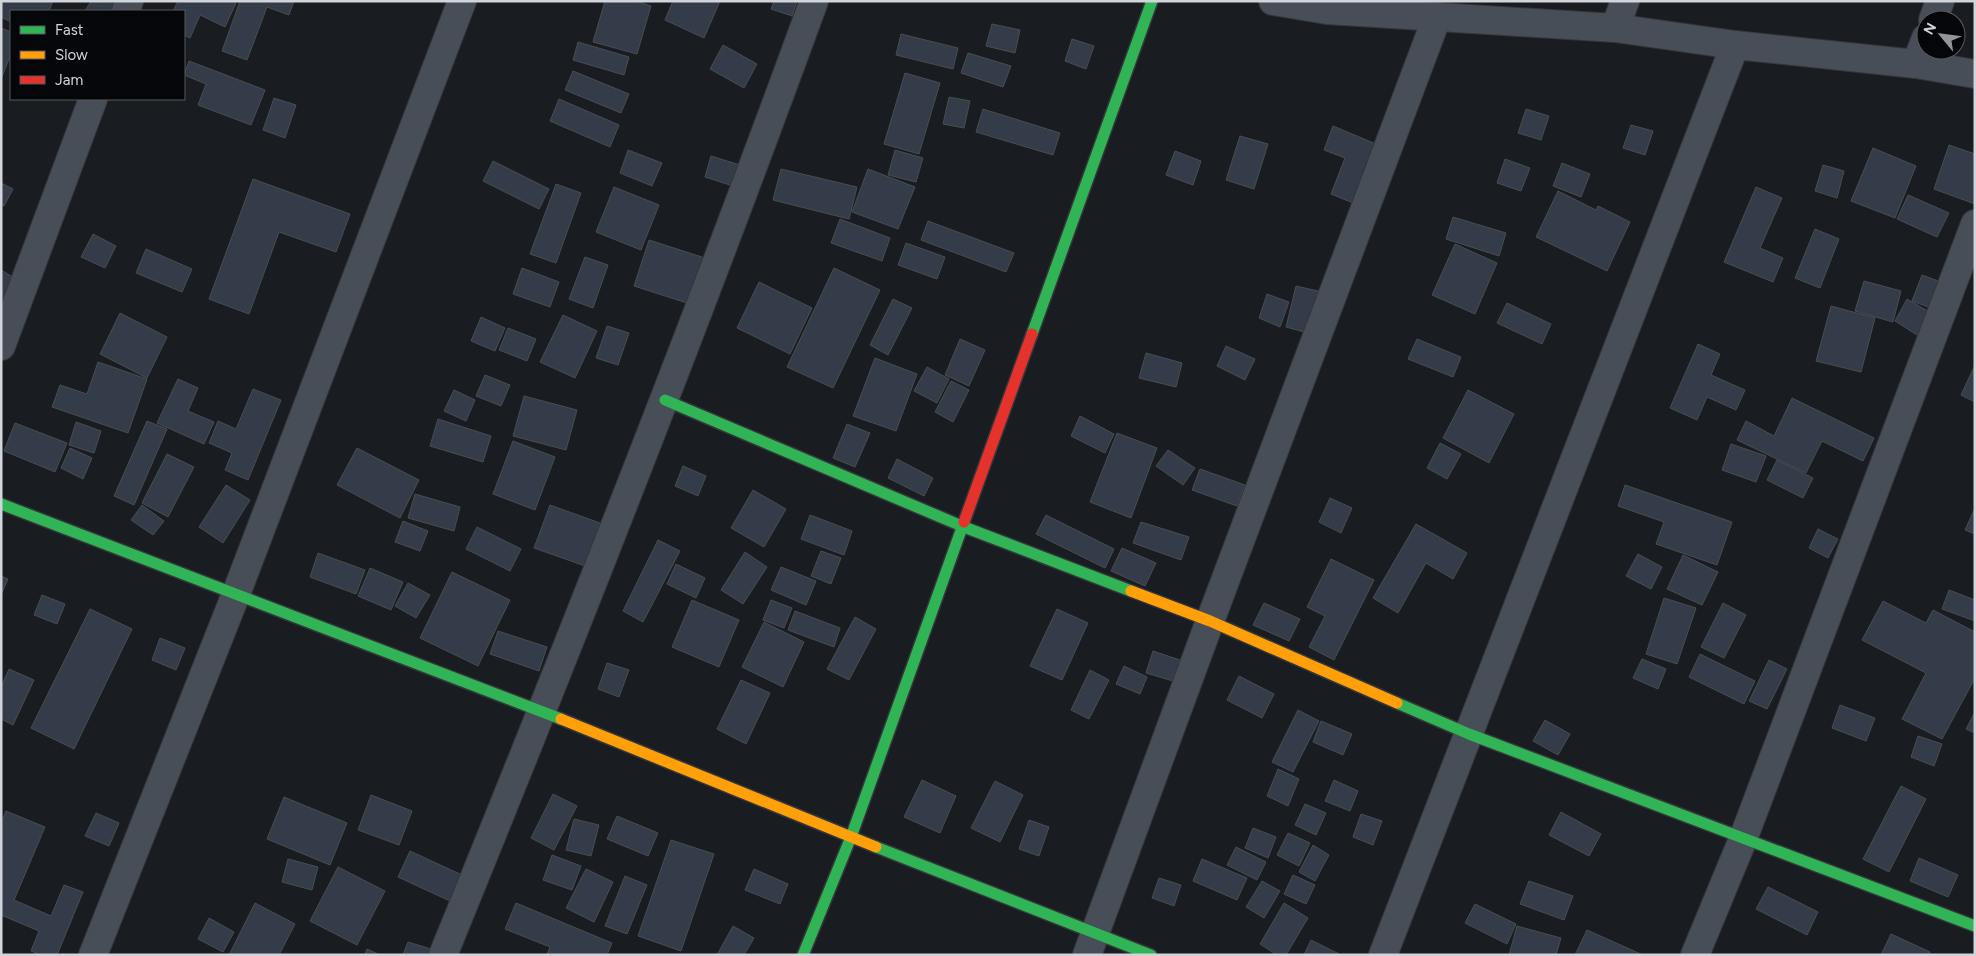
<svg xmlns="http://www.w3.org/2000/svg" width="1976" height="956" font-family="Figtree,sans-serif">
	<rect width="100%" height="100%" fill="#191c20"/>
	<g fill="#343c4a" stroke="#4a4d50">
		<path d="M1,1H53L49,11H11V22L1,17Z"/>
		<path d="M91,1H116L111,11H85Z"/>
		<path d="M178,1H237L225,27L200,15L190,38L184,35V11H173Z"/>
		<path d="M240,1H294L289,15L267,7L247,60L222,51Z"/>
		<path d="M605,1H636L651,6L637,54L593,42Z"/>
		<path d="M673,1H720L704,38L665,20Z"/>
		<path d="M774,1H797L792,16L771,9Z"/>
		<path d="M992,24L1020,30L1015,53L986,46Z"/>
		<path d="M1,28L11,32V54L1,79Z"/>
		<path d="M901,34L958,48L953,69L896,55Z"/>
		<path d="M1072,39L1094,46L1086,69L1065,61Z"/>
		<path d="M578,42L629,57L624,75L573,60Z"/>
		<path d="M723,45L757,64L744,88L710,69Z"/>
		<path d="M968,53L1011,66L1003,87L961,73Z"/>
		<path d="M189,61L265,90L251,125L198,105L206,84L184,75Z"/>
		<path d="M573,71L629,94L621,113L565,90Z"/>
		<path d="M905,73L940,83L919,154L884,144Z"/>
		<path d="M949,97L970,101L964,128L943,124Z"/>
		<path d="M274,98L296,105L285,138L263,130Z"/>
		<path d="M559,99L619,125L610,147L550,121Z"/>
		<path d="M983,109L1060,133L1053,155L976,132Z"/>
		<path d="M1526,109L1549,116L1541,140L1518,133Z"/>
		<path d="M1631,125L1653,131L1645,155L1623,148Z"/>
		<path d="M1333,126L1376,144L1353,203L1331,194L1345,158L1324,150Z"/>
		<path d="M1240,136L1268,144L1254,189L1226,180Z"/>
		<path d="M1949,145L1975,154V204L1934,189Z"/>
		<path d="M1873,148L1916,166L1895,218L1851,201Z"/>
		<path d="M628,150L662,163L652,186L620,173Z"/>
		<path d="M895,150L923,158L916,182L888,175Z"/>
		<path d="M1175,151L1201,161L1193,185L1166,175Z"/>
		<path d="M711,156L740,165L733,186L705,177Z"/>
		<path d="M1505,159L1530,168L1521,191L1497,183Z"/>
		<path d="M493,161L549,189L539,209L483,181Z"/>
		<path d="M1562,163L1590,174L1581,197L1553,186Z"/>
		<path d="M1823,165L1844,171L1837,198L1815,191Z"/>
		<path d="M781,169L857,187L849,219L773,200Z"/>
		<path d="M868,169L915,187L898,229L852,212Z"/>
		<path d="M253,179L350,214L336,252L279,232L249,314L209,299Z"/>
		<path d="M1,183L13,189L4,206L1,205Z"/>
		<path d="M556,184L581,193L556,263L530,254Z"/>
		<path d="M614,187L659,205L641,250L596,232Z"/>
		<path d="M1756,187L1782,198L1760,248L1783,258L1773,282L1724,262Z"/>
		<path d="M1558,191L1596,210L1598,206L1630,222L1607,271L1536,237Z"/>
		<path d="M1908,195L1949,213L1937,237L1897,219Z"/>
		<path d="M1453,217L1506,233L1499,256L1446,239Z"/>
		<path d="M840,219L890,238L882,261L831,243Z"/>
		<path d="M928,221L1014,253L1006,272L921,240Z"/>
		<path d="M1815,229L1839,239L1820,288L1795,278Z"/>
		<path d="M93,234L116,246L105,268L81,257Z"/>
		<path d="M649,240L705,258L690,304L634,286Z"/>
		<path d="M906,243L945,257L937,279L898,265Z"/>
		<path d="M1455,244L1497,263L1475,314L1432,295Z"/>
		<path d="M146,249L192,269L182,292L136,273Z"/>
		<path d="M585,257L608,265L593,308L569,299Z"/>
		<path d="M522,268L559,282L550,307L513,294Z"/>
		<path d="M834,268L880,290L833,388L787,367Z"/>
		<path d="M1,270L21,282L1,313Z"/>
		<path d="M1922,275L1941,282L1931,308L1912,301Z"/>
		<path d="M1864,281L1901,291L1893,322L1855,311Z"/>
		<path d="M759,282L812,308L790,354L737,328Z"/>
		<path d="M1296,286L1318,291L1308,333L1286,327Z"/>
		<path d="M1267,294L1289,302L1280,327L1259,318Z"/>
		<path d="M893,299L912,308L888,355L870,345Z"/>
		<path d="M1907,299L1931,313L1917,335L1895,321Z"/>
		<path d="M1507,303L1551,324L1542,344L1497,323Z"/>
		<path d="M1831,306L1875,318L1861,372L1816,361Z"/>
		<path d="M120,313L167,337L147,378L100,354Z"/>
		<path d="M563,315L597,331L575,378L540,362Z"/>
		<path d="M481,317L505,328L495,351L471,341Z"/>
		<path d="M607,326L629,333L618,365L596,358Z"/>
		<path d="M508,328L536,339L527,361L499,350Z"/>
		<path d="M960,339L985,350L969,386L945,375Z"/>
		<path d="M1417,339L1461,357L1453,377L1408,359Z"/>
		<path d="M1698,344L1720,354L1711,375L1745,390L1736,410L1707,397L1697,420L1670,408Z"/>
		<path d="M1226,346L1255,359L1245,380L1217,366Z"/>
		<path d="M1146,353L1182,363L1176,387L1139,378Z"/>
		<path d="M875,358L917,374L896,431L853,416Z"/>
		<path d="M98,362L147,379L128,433L52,407L60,385L87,394Z"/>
		<path d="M1975,365V402L1961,395Z"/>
		<path d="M927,367L949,379L937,403L914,391Z"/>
		<path d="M485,375L510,385L501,406L476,396Z"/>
		<path d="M178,379L198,388L188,411L214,422L204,444L157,423Z"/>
		<path d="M951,381L969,390L953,422L935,412Z"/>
		<path d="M253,389L281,400L248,480L225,470L232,453L209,443L218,421L236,429Z"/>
		<path d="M454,390L475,400L466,421L444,411Z"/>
		<path d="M1468,390L1514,414L1489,463L1443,438Z"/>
		<path d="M524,396L577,410L566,450L513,436Z"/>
		<path d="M1792,398L1874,438L1863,461L1822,441L1806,473L1737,440L1746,421L1774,436Z"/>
		<path d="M1080,416L1114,434L1105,453L1071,436Z"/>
		<path d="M438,419L491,436L483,462L430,446Z"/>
		<path d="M147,421L167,429L134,505L114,496Z"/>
		<path d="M76,422L101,431L94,453L69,445Z"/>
		<path d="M15,423L67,443L55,472L4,451Z"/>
		<path d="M847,424L870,433L855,467L833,458Z"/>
		<path d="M1117,433L1157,448L1131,518L1090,502Z"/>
		<path d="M513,441L555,457L535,510L493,494Z"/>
		<path d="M1440,443L1461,454L1447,479L1427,468Z"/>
		<path d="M1731,444L1766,456L1756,482L1722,470Z"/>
		<path d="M70,448L92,458L83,479L61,468Z"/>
		<path d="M357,448L419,480L400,518L337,485Z"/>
		<path d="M1168,450L1195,468L1183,485L1156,466Z"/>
		<path d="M167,454L194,467L168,517L142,503Z"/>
		<path d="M897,459L933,478L924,496L888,478Z"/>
		<path d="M1777,460L1813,478L1803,498L1767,480Z"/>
		<path d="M683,466L706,476L698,496L675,486Z"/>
		<path d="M1200,469L1245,485L1237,506L1192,490Z"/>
		<path d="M226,485L250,500L223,543L199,527Z"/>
		<path d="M1625,485L1732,522L1717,565L1656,544L1664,522L1618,506Z"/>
		<path d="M753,490L786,509L764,547L731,528Z"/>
		<path d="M415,494L460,507L454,531L408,518Z"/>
		<path d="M1330,498L1352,508L1341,533L1319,522Z"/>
		<path d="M142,505L164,521L153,535L131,520Z"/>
		<path d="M550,505L600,523L585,566L534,548Z"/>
		<path d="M1975,508V534L1965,530Z"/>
		<path d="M810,515L852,531L844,555L801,539Z"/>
		<path d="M1046,515L1114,549L1105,568L1036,534Z"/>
		<path d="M403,521L428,531L420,551L395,542Z"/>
		<path d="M1141,522L1189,537L1181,560L1133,543Z"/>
		<path d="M1416,524L1467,553L1453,579L1426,563L1398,613L1373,598Z"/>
		<path d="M477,527L521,549L510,571L466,549Z"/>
		<path d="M1818,529L1838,539L1828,558L1809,548Z"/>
		<path d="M658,540L680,551L643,622L623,611Z"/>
		<path d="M1122,548L1156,563L1145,586L1111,571Z"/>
		<path d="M821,551L841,558L831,584L811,576Z"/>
		<path d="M745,552L767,567L743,604L721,590Z"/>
		<path d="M318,553L365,570L356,594L310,577Z"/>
		<path d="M1638,554L1662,567L1651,589L1626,576Z"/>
		<path d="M1683,555L1718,572L1702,605L1667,589Z"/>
		<path d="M1331,559L1374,580L1334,660L1309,647L1325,616L1307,607Z"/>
		<path d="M676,564L705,578L696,598L667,584Z"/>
		<path d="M781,567L816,581L806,605L771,590Z"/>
		<path d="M370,568L403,582L391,610L358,596Z"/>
		<path d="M452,572L510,600L478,666L420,638Z"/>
		<path d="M1,576L8,579L1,595Z"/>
		<path d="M408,583L430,595L416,618L395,606Z"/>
		<path d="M1949,590L1975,600V621L1942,609Z"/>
		<path d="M42,595L65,604L57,624L34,615Z"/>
		<path d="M1664,598L1696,608L1677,664L1646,654Z"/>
		<path d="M692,600L739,620L719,667L672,647Z"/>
		<path d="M771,600L792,608L784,628L763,620Z"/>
		<path d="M1883,601L1926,623L1933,610L1975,632V678L1942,739L1902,719L1926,673L1862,640Z"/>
		<path d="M1264,603L1300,619L1289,641L1253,625Z"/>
		<path d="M1723,603L1746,615L1724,658L1701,647Z"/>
		<path d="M90,609L132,629L74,749L31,728Z"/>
		<path d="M1057,609L1088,623L1062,680L1030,666Z"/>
		<path d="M795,611L840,628L834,647L788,630Z"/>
		<path d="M855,617L876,629L849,680L827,669Z"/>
		<path d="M764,622L804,642L783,687L742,667Z"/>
		<path d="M498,631L547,647L539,671L490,654Z"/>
		<path d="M160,638L185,648L176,670L152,660Z"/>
		<path d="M1153,651L1180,660L1173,681L1146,673Z"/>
		<path d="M1700,654L1755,681L1744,704L1689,677Z"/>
		<path d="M1642,659L1666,669L1658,689L1633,678Z"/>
		<path d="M1769,660L1787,669L1767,709L1749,701Z"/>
		<path d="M607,663L629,670L619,697L598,689Z"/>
		<path d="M1124,666L1147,677L1140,694L1116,684Z"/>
		<path d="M9,669L34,680L13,725L1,719V687Z"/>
		<path d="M1090,670L1109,680L1089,719L1071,710Z"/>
		<path d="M1239,676L1274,694L1262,718L1227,700Z"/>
		<path d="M741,680L770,693L746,744L717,729Z"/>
		<path d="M1840,705L1875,718L1866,741L1832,728Z"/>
		<path d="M1298,710L1319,721L1293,772L1272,762Z"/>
		<path d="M1975,712V733L1966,729Z"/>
		<path d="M1545,720L1570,734L1558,755L1533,741Z"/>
		<path d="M1321,721L1352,734L1343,755L1313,742Z"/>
		<path d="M1918,736L1942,744L1934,766L1911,757Z"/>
		<path d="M1278,769L1299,779L1288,806L1267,796Z"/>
		<path d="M922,780L956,796L940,833L904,817Z"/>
		<path d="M1334,780L1358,791L1350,811L1325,801Z"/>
		<path d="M995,781L1023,795L1000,842L971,828Z"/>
		<path d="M1901,786L1926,799L1889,872L1863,859Z"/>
		<path d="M553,794L577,806L554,850L531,838Z"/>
		<path d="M371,795L412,811L399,845L358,830Z"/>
		<path d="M284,797L347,823L330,865L267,839Z"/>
		<path d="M1305,804L1326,813L1316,835L1295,825Z"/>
		<path d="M6,811L45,827L14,900L51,916L64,885L83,892L57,955H40L31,951L39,931L1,915V823Z"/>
		<path d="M1561,812L1601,834L1589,856L1549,835Z"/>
		<path d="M96,813L119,823L109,846L85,836Z"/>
		<path d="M1361,814L1382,821L1373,845L1353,837Z"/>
		<path d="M617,816L658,833L648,856L607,839Z"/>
		<path d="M574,819L599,825L591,856L566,850Z"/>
		<path d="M1029,820L1049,827L1039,856L1019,849Z"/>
		<path d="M1253,828L1276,837L1268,858L1245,848Z"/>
		<path d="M1288,833L1310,843L1299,866L1277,855Z"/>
		<path d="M671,840L714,854L681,951L638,936Z"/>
		<path d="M1313,845L1329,855L1315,881L1299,872Z"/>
		<path d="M1236,847L1266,862L1257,880L1227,865Z"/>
		<path d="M410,851L462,875L450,901L398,877Z"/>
		<path d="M552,855L581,866L572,890L543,880Z"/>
		<path d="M1919,858L1958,875L1948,897L1910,881Z"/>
		<path d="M288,859L318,867L312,890L282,882Z"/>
		<path d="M1202,859L1247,878L1237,900L1193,881Z"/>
		<path d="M338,867L385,891L357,945L310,921Z"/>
		<path d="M586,869L613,882L594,922L566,908Z"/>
		<path d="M754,869L788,884L780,904L745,890Z"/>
		<path d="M1293,875L1315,885L1306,904L1284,894Z"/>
		<path d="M625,876L647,885L627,934L605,926Z"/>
		<path d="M1159,878L1181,885L1174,906L1152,898Z"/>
		<path d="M1262,881L1280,891L1264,918L1246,907Z"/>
		<path d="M1529,881L1573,896L1564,920L1520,904Z"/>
		<path d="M1768,887L1818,912L1807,935L1756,909Z"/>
		<path d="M255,903L295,924L279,955H229Z"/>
		<path d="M516,903L612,943L607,955H547L550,947L505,929Z"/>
		<path d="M1284,903L1308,918L1286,955H1277L1260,944Z"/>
		<path d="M1475,904L1516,924L1507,944L1465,923Z"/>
		<path d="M209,918L234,932L223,952L198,939Z"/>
		<path d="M733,926L754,938L744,955H717Z"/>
		<path d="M1517,926L1561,938L1556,955H1509Z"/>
		<path d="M1587,930L1643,955H1575Z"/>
		<path d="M1891,934L1930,952L1929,955H1881Z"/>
		<path d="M1311,940L1341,955H1304Z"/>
		<path d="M408,942L431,949L429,955H403Z"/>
		<path d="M367,949L380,955H365Z"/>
	</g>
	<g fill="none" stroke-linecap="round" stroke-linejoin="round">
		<defs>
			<g id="street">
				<path d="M1273,1L1327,10L1615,28L1735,45L1916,64L1975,74"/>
				<path d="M126,11L129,1"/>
				<path d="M1933,20L1940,1"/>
				<path d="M1615,28L1625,1"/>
				<path d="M1916,64L1926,38"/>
				<path d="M1,346L93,99"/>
				<path d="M93,955L236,594L462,1"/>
				<path d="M443,955C572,639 697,322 814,1"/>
				<path d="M1087,955L1210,621L1437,17"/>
				<path d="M1383,955L1735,45"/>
				<path d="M1695,955L1743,839L1975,224"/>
			</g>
			<g id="fast">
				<path d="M1032,334L1152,1"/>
				<path d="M665,400L964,527L1131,591"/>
				<path d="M1,504L561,719"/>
				<path d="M1397,703L1469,734L1975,926"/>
				<path d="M876,847L1151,955"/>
				<path d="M803,955L851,837L964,522"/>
			</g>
			<g id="slow">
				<path d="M1131,591L1210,621L1397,703"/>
				<path d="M561,719L876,847"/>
			</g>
			<path id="jam" d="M964,522L1032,334"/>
		</defs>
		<use href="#street" stroke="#343639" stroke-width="30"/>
		<use href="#fast" stroke="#343639" stroke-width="14"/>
		<use href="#slow" stroke="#343639" stroke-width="14"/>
		<use href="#jam" stroke="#343639" stroke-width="14"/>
		<use href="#street" stroke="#484e57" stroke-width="28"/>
		<use href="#fast" stroke="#30b455" stroke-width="11"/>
		<use href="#slow" stroke="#ff9f0a" stroke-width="11"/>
		<use href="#jam" stroke="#e5322d" stroke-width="11"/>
	</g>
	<rect width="1976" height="956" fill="none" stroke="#d1d4da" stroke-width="5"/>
	<rect x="10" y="10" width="175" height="90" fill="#040609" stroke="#56585d"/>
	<rect x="20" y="26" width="25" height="8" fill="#30b455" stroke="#56585d"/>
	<text x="55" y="35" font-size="15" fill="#d1d4da">Fast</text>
	<rect x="20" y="51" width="25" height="8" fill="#ff9f0a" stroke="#56585d"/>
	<text x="55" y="60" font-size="15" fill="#d1d4da">Slow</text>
	<rect x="20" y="76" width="25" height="8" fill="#e5322d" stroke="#56585d"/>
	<text x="55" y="85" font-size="15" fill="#d1d4da">Jam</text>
	<g transform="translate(1941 35) rotate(299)"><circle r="24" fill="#040609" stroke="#56585d"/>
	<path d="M0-4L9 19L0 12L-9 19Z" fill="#919499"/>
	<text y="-8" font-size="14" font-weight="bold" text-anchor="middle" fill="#d1d4da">N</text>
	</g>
</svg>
